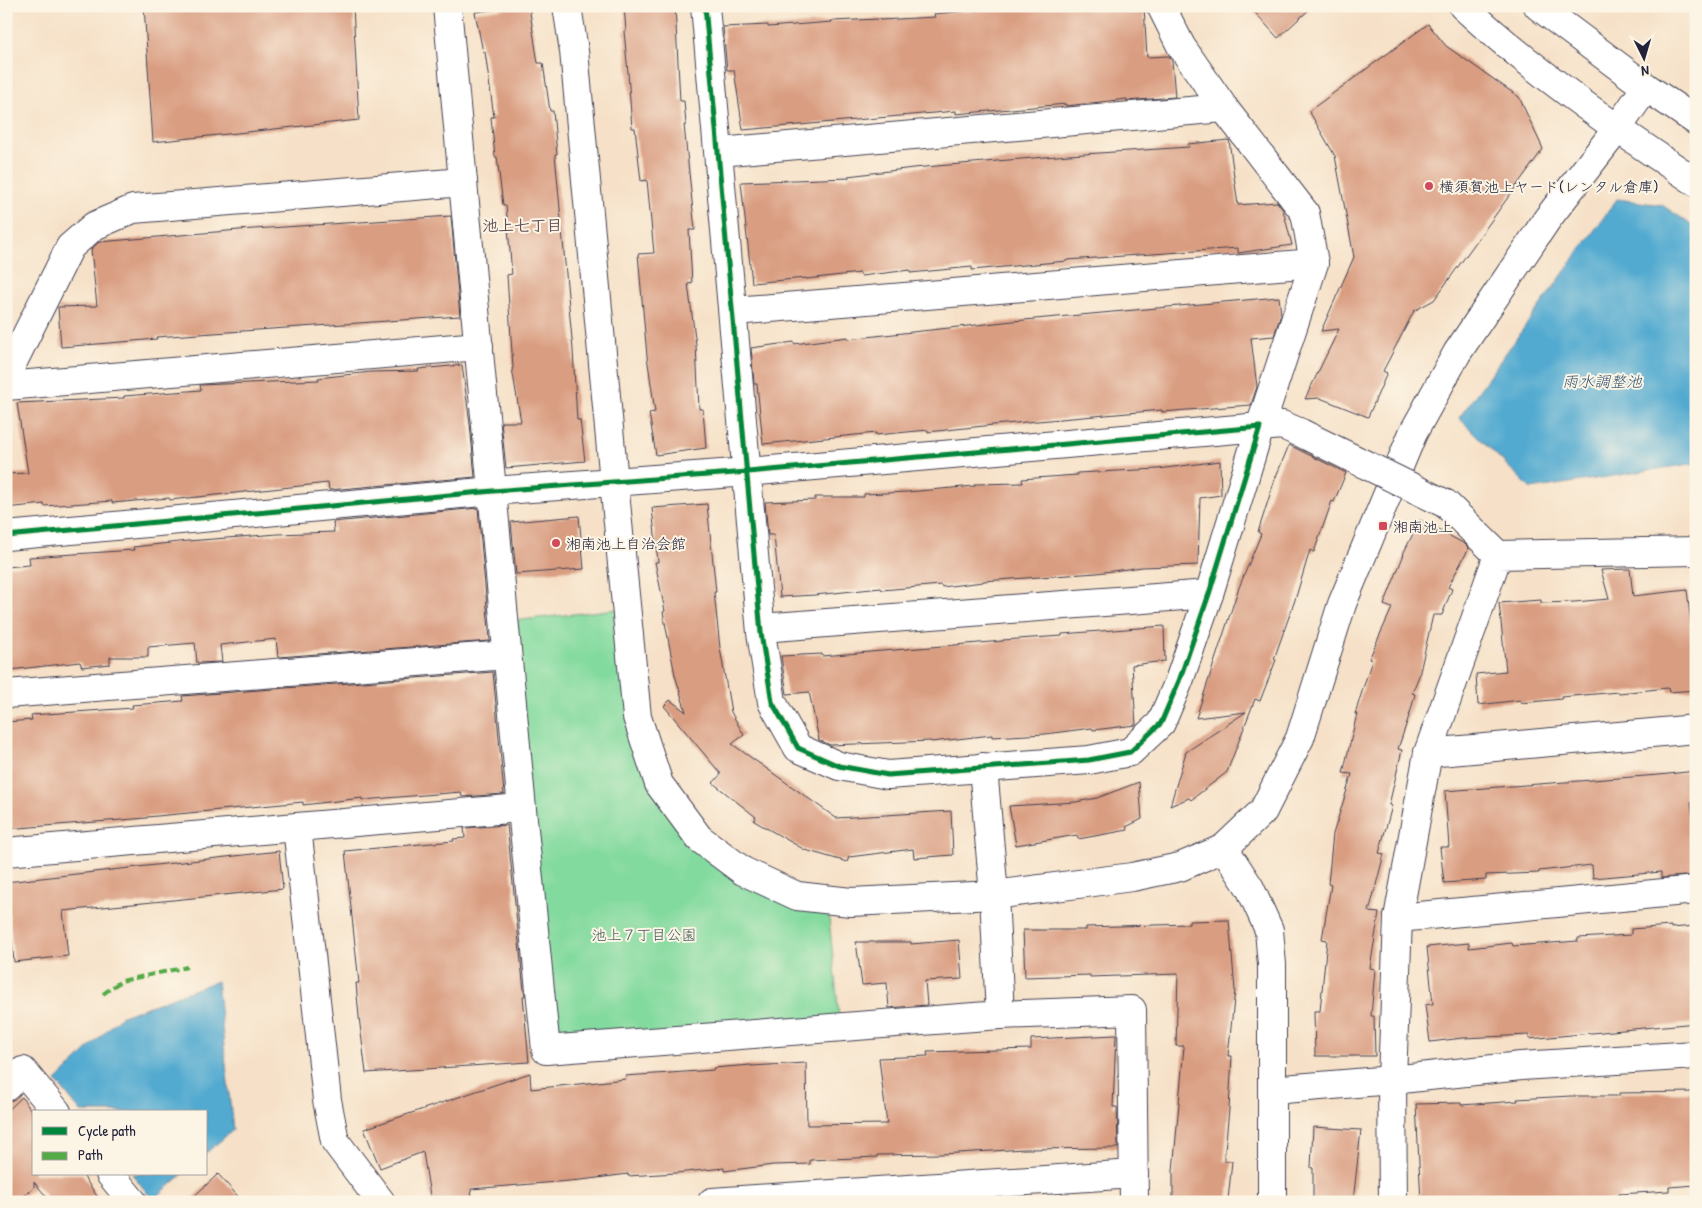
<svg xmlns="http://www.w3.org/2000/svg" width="1702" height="1208" font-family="'Patrick Hand','Klee One',sans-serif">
	<rect width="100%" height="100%" fill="#fcf5e5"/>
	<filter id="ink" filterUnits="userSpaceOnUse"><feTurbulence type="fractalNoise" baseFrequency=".02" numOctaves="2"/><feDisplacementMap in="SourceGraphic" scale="10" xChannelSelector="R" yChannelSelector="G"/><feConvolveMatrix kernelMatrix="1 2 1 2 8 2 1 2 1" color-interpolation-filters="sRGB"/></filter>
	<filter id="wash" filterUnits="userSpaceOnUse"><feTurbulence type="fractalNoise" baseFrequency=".0096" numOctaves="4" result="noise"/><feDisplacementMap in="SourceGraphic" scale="20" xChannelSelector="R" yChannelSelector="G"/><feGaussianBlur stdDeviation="1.12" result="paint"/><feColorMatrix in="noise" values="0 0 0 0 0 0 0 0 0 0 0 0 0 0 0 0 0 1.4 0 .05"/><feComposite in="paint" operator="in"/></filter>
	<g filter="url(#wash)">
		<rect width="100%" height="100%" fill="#f6e1c8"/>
		<path fill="#83da9f" stroke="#527e6d" d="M626,608L637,717L699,838L827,899L840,1027L546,1050L504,622Z"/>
		<g fill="#53aad0" stroke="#3a6686">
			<path d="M1617,199L1662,205L1696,228V463L1531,489L1459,418Z"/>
			<path d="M217,981L233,1130L206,1153V1112H81L56,1081L120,1017Z"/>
			<path d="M132,1174H183L153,1200Z"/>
		</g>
		<g id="blocks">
			<g fill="#d99d81">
				<path d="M144,6H353L359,120L153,142Z"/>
				<path d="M529,6L538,63H543L550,111H553L557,154H555L573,350L577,420H580L585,461L506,468L501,422H521L512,368H513L507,275L512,274L506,205H503L497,157H495L491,117H494L485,52H483L475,12Z"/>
				<path d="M624,6H675L680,101H684L686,125H684L695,230H689L692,283L688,284L696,345L699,409H703L706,448L656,455L649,413L655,412L647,356L638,254L654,253L647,180L641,181L635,128H632L628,73L624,31H626Z"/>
				<path d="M1048,6H1144L1147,57L1169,56L1172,61L1175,97L1127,101V99L1066,106V104L956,114V111L743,130L734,70H727L723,27L768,25V27L832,22L831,21L880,19V20L935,17L934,14L987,9Z"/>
				<path d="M1249,6H1313L1278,38Z"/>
				<path d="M1428,24L1446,46L1519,97L1543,149L1434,300L1414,311L1383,371L1387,373L1368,417L1320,398L1305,399L1339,329L1321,331L1354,257L1335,156L1309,111Z"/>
				<path d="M1229,140L1238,205L1277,202L1283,210L1292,245L1238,253V248L1067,260V261L972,270V267L910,273V270L861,276L860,273L806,279V278L752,283L741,182L849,178L848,176L913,168L1069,155L1189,147L1188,144Z"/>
				<path d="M451,216L460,316L156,337L157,339L61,347L58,307L97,306L91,249L99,242L239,230Z"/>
				<path d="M1279,297L1281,314L1274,336L1251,338L1257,387L1251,405L1162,412V410L993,425L928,432V430L876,435V433L763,444L757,384H754L751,348L794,342V344L848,337V339L1013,321Z"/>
				<path d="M462,365L470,424L475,477L329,490L328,483L170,500L169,498L112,503V501L44,506V504L6,508V474L28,473L17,403L124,398V396L201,390L200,385L319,380L318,378L371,372L419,371L418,369Z"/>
				<path d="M1289,445L1346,473L1334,502L1332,501L1314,552L1310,550L1296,597L1274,659L1276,660L1260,701L1255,699L1227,772L1191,800L1189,798L1170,806L1186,752L1246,712L1196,718L1238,590L1261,534L1258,532L1275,479Z"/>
				<path d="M1220,461L1221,495L1200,498L1198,565L1142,567L1097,573L983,581V582L942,587L941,585L882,590L881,588L815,595L780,597L774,535H768L765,502L815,500V497H864V494L907,492L975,486V484L1023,483L1022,479L1077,475V473L1158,469Z"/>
				<path d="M707,504L716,592H714L720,648L731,712L744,735L732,744L836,818L951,811L953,855L914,858L913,849L849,857L847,862L805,850L754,821L756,817L713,783L721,774L664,706L670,700L686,712L675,675L663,612L665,611L655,562H658L652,508Z"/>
				<path d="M478,508L490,641L278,657L276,639L220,645L222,662L197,663L195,643L148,647V657H110V664L82,667L80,662L10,670L6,640V567L30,565L29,557L134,550L133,547L188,541L278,534L334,532L333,522Z"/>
				<path d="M579,516L584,569L516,574L511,522Z"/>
				<path d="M1420,520L1465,544L1469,548L1448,587L1452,589L1442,615H1433L1419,676L1412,693L1415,694L1411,710L1398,749L1402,750L1389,805L1392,806L1379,853L1384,854L1369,912L1379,913L1370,968L1375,969L1371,1016H1374L1375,1056H1315L1314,1011H1320L1327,940L1322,939L1331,885L1328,884L1333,834L1352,774L1343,773L1357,714H1355L1372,660L1369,659L1392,608L1384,605L1404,554H1403Z"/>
				<path d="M1630,569L1633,596L1687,590L1696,664V690L1669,692L1668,688L1619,693L1618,692L1561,697L1562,699L1521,703V700L1478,705L1476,674L1506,671L1499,603L1541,600V603L1574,602L1609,599L1601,570Z"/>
				<path d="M1164,626L1165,661L1132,665L1136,725L1093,730L1092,728L1045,734L992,737V735L931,742V741L830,745L819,740L809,692L787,694L781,656L822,654V656L1003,641V640L1062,636V634Z"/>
				<path d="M493,672L504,794L462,797L461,792L362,800V798L303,805V802L147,817V818L6,829V722L32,720L31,715L133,708L132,705L183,701L182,696Z"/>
				<path d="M1696,771V801L1691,802L1696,845V875L1661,878V872L1593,878L1592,865L1539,871V873L1486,875V880L1444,883L1440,847H1449L1445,791L1659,775Z"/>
				<path d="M1139,782L1142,819L1126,827L1128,830L1078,839L1077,835L1016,845L1009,806L1076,802L1097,798Z"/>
				<path d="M507,825L523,982L525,996H523L529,1062L366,1073L359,1017L356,983H359L345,851L454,841L453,839L465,838L464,828Z"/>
				<path d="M279,851L283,889L63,911L68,956L14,962L6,882Z"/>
				<path d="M1229,920L1235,990L1228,1056H1232L1229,1109L1224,1161H1232L1228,1200L1173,1202V1171L1184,1046H1176L1178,974L1090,977V975L1025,977L1023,930H1086V927L1189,924V921Z"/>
				<path d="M1671,926V928L1696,926V1023L1529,1039V1035L1463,1038L1430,1042L1425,1005L1433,1004L1427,947L1469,943V948L1512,943L1513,946L1578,941V938L1631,935V929Z"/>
				<path d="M959,940L962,979L925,981L927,1005L889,1008L887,983L862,985L856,942H911V944Z"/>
				<path d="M1116,1035L1113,1107H1117L1118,1148L1025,1149L941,1154L877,1155V1157L810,1160V1164L773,1165L724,1171V1168L676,1173L628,1176V1174L581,1180L471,1189L472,1202H431L423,1152L380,1168L364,1129L530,1073L531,1089L626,1079L625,1076L714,1070L713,1068L751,1065V1066L806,1063L807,1125L887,1124L879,1058L928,1056L927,1052L1031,1049V1039Z"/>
				<path d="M1696,1092V1185L1669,1187V1191L1619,1194V1199L1588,1202H1421L1416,1104L1461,1103V1105L1518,1101L1517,1099L1571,1096H1619V1093Z"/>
				<path d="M22,1097L34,1115V1174H82L101,1202H51L34,1182V1188L17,1202H6V1112Z"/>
				<path d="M1313,1127L1361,1130L1353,1202H1313V1168H1311Z"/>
				<path d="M218,1174L243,1202H188Z"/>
			</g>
		</g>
	</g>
	<g filter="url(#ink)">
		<use href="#blocks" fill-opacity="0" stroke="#423f50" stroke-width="1"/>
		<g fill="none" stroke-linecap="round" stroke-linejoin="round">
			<defs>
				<g id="street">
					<path d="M447,6L463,182"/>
					<path d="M1161,6L1181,46L1224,108L1305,213L1314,263L1260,427L1282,425L1301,433"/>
					<path d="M719,152L1224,108"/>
					<path d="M734,311L1314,263"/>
					<path d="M6,376L70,247L94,226L133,209L463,182C491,472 516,761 546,1050L1000,1015L994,895L983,767"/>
					<path d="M6,386L479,346"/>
					<path d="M1446,504L1498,555"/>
					<path d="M6,536L493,491L748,472L1260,427L1209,594L1179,681L1161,723L1130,752L1089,760L888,775L839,766L798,748L772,702L761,633L705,6"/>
					<path d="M761,628L1209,594"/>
					<path d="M6,694L507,655"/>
					<path d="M1428,753L1696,729"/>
					<path d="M297,827L520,808"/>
					<path d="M1224,848L1250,888L1269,930L1272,965V1202"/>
					<path d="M6,852L297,827L327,1100L335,1141L381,1202"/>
					<path d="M1398,918L1696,890"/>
					<path d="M1000,1015L1132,1010L1134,1202"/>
					<path d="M6,1087L23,1071L57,1112"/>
					<path d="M1272,1090L1392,1080L1521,1066L1696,1055"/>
					<path d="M110,1174L133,1202"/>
					<path d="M712,1202L1134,1174"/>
					<path d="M1393,1202L1392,1080L1398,918L1428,753L1498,555L1696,551"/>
				</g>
				<g id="secondary">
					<path d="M567,6L574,51L614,482L637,717L659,784L699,838L743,871L797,896L851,902L994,895L1132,877L1180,867L1224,848L1263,811L1300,738L1342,604L1413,433L1457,353L1548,218L1617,129L1646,87"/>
					<path d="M1463,6C1534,72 1615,128 1696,182"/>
					<path d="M1538,6L1646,87L1696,121"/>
				</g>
			</defs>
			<use href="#street" stroke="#423f50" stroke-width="30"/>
			<use href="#secondary" stroke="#423f50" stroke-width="30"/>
			<use href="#street" stroke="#fff" stroke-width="28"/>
			<use href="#secondary" stroke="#fff" stroke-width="28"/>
			<defs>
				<path id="street-bridge" d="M1301,433L1446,504"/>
			</defs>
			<use href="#street-bridge" stroke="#423f50" stroke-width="30" stroke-linecap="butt"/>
			<use href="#street-bridge" stroke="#fff" stroke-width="28"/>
			<path stroke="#53aa46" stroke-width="4" stroke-dasharray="8 4" stroke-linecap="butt" d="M103,994L121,981L187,967"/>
			<defs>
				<path id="cycleway" d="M6,536L493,491L748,472L1260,427L1209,594L1179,681L1161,723L1130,752L1089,760L888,775L839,766L798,748L772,702L761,633L705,6"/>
			</defs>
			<use href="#cycleway" stroke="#fcf5e5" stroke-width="8"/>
			<use href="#cycleway" stroke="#00873e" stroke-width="5"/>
		</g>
	</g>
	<g fill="#d1495b" stroke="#fcf5e5" stroke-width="2">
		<circle cx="1429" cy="186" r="5"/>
		<rect x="1378" y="521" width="10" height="10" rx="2.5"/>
		<circle cx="556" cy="543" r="5"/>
	</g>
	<g text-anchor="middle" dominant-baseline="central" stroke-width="4" stroke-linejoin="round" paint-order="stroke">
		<g font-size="15" fill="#22223b" stroke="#fcf5e5" text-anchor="start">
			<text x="1439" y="186">横須賀池上ヤード(レンタル倉庫)</text>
			<text x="1393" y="526">湘南池上</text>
			<text x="566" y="543">湘南池上自治会館</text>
		</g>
		<g font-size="15" fill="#3f5959" stroke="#fcf5e5">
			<text x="644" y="934">池上７丁目公園</text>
		</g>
		<g font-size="16" font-weight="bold" fill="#624d54" stroke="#fcf5e5">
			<text x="522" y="225">池上七丁目</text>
		</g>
		<g font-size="16" font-style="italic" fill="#365877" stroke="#fcf5e5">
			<text x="1602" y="381">雨水調整池</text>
		</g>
	</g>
	<rect width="1702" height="1208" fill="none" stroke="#fcf5e5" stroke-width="25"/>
	<rect x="32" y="1110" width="175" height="65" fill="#fcf5e5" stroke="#a5a1a1"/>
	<rect x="42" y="1127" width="25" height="8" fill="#00873e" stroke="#a5a1a1"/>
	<text x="78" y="1136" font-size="15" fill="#22223b">Cycle path</text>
	<rect x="42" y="1152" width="25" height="8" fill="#53aa46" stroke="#a5a1a1"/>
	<text x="78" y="1160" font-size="15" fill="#22223b">Path</text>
	<g transform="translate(1644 58) rotate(175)" stroke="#fcf5e5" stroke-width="4" paint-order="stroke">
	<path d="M0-4L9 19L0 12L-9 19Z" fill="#22223b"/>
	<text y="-8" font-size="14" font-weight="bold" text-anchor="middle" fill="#22223b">N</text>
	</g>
</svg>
